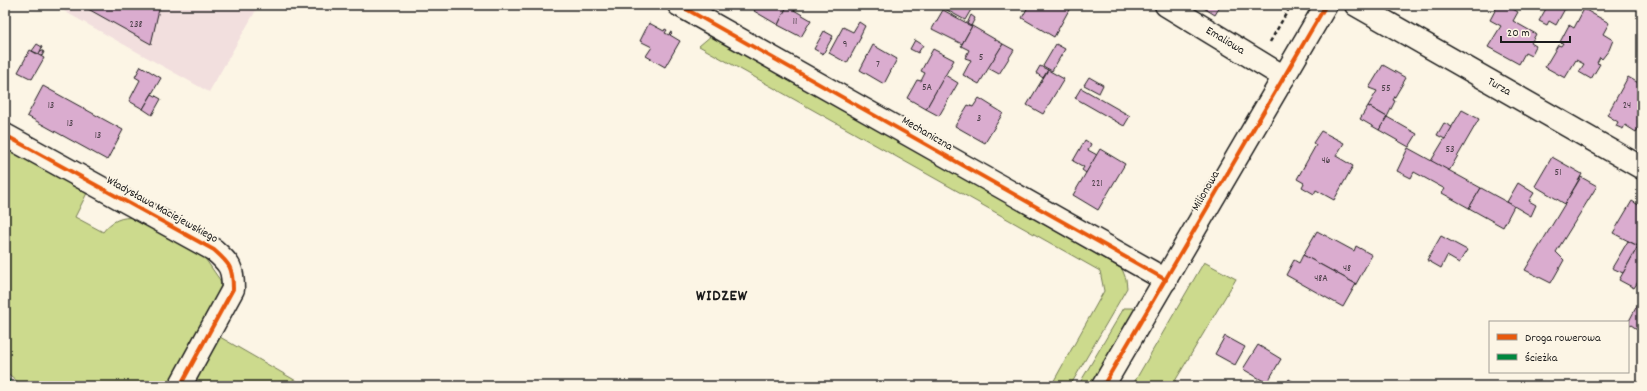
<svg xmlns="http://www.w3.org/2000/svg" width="1647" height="391" font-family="Dekko,sans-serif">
	<rect width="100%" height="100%" fill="#fcf5e5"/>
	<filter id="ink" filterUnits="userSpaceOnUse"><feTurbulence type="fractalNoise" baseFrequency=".025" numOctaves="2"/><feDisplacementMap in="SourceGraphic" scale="8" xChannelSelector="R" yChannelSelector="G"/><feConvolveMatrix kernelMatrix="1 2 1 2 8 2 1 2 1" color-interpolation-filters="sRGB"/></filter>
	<g filter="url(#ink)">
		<path fill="#f2dfde" d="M53,5H259L209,92Z"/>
		<g fill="#ccda8d" stroke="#747b54">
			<path d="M712,35L1122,269L1126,279L1127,288L1070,386H1051L1104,291L1100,271L699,46Z"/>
			<path d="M5,145L89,189L75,217L103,232C111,221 122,216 135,218L204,257L220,280L222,295L171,386H23L5,371Z"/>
			<path d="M1204,262L1236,279L1172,386H1132Z"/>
			<path d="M1124,308H1136L1091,386H1078Z"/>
			<path d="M220,337L305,386H193Z"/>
		</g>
		<g fill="#daaccf" stroke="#1c1c1c">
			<path d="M81,5H160L151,44Z"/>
			<path d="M758,5H788L778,25L754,11Z"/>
			<path d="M947,5H966L972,8L965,20L945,9Z"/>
			<path d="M1029,5H1066L1070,8L1054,37L1022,18Z"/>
			<path d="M1199,5H1221L1215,15Z"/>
			<path d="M1498,5H1506L1518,12L1513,21L1536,34L1531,43L1536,46L1531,56L1525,53L1519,64L1488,47L1501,26L1490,20Z"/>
			<path d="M1548,5H1567L1556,25L1549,21L1547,25L1539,21Z"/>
			<path d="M787,6L811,20L801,37L778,25Z"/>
			<path d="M1584,9L1609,23L1603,34L1613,40L1609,50L1602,59L1600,57L1597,63L1600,64L1591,79L1579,72L1584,64L1576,60L1565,78L1545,67L1558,45L1561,46L1563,43L1560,42L1569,25L1574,28Z"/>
			<path d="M943,10L972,26L962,44L932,29Z"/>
			<path d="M971,15L975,18L971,26L967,24Z"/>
			<path d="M859,22L865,26L860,36L861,37L847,63L829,53L843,27L853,32Z"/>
			<path d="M649,23L664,31L665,29L667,30L665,33L669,35L670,32L672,33L670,35L680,41L665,67L646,56L652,47L640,41Z"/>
			<path d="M972,26L1003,44L979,84L963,75L971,60L965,58L969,50L961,46Z"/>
			<path d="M824,31L833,36L823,54L814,49Z"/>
			<path d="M915,40L923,45L918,53L910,49Z"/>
			<path d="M37,44L42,47L39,54L32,51Z"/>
			<path d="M1003,44L1014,50L999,74L988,68Z"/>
			<path d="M1056,44L1065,49L1052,71L1043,66Z"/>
			<path d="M873,45L897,59L884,84L860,70Z"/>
			<path d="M933,49L954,60L926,109L907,98L917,80L921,81L925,73L921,71Z"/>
			<path d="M30,50L44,58L32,79L18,72Z"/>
			<path d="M41,50L44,52L42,56L39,54Z"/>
			<path d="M1383,65L1406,78L1393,100L1395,101L1387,117L1368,106L1377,91L1369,88Z"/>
			<path d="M141,66L161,78L143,109L129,101L140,80L135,77Z"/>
			<path d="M1040,66L1048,70L1043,78L1036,73Z"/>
			<path d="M1048,70L1064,79L1043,114L1027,105Z"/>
			<path d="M945,75L958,83L939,116L926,109Z"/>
			<path d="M1089,77L1103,85L1099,93L1084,85Z"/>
			<path d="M1628,77L1642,85V88L1638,95L1642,98V122L1636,132L1625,125L1623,129L1616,126L1618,122L1607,115Z"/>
			<path d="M43,86L123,130L107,160L27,116Z"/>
			<path d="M1081,88L1130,116L1124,126L1075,98Z"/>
			<path d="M152,94L161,99L152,115L143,109Z"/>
			<path d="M979,98L1003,113L985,143L955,126L968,105L973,107Z"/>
			<path d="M1368,106L1387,117L1379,130L1360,119Z"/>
			<path d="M1462,110L1479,119L1449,171L1431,161Z"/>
			<path d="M1387,117L1417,134L1409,147L1379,130Z"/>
			<path d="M1444,123L1452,127L1445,139L1437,135Z"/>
			<path d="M1321,131L1344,143L1336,156L1353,166L1334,200L1316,190L1314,194L1302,187L1304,183L1297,179L1316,145L1313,143Z"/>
			<path d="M1085,140L1091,144L1088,150L1097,155L1086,173L1082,170L1084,167L1073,161Z"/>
			<path d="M1408,148L1481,188L1469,208L1442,193L1445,189L1414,172L1411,178L1397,171Z"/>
			<path d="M1100,149L1125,164L1098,210L1073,195Z"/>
			<path d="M1552,157L1582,174L1565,204L1535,186Z"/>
			<path d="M1581,177L1597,186L1556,252L1564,260L1551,283L1525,270Z"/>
			<path d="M1518,183L1534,193L1529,201L1536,205L1531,216L1507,202Z"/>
			<path d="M1481,188L1514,206L1503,227L1469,208Z"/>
			<path d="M1632,201L1642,207V239L1638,246L1613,233Z"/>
			<path d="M1317,231L1354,251L1356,246L1372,255L1356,284L1303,255Z"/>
			<path d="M1441,236L1467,250L1459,263L1447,256L1441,268L1427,260Z"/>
			<path d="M1642,239V280L1640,279L1634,288L1619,280Z"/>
			<path d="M1628,241L1638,246L1623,273L1612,268Z"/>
			<path d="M1303,255L1356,284L1343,307L1286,275L1294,260L1299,263Z"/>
			<path d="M1641,298L1642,319L1637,329L1628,323Z"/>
			<path d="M1225,336L1245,347L1235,365L1215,354Z"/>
			<path d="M1258,345L1281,359L1267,383L1243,369Z"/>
			<path d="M1289,379L1298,385L1297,386L1286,385Z"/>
			<path d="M1257,380L1268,386H1254Z"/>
		</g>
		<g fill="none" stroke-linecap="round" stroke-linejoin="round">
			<defs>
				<g id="street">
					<path d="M679,5L1166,280"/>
					<path d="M1166,5L1284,77"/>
					<path d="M1356,5L1642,168"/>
					<path d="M5,135L214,250C230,264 233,268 233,289L180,386"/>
					<path d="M1103,386L1326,5"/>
				</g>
			</defs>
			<use href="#street" stroke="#1c1c1c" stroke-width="25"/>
			<path stroke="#1c1c1c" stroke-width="2.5" stroke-dasharray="4 3" stroke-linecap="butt" d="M1270,42L1291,5"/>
			<use href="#street" stroke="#fcf5e5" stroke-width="22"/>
			<path stroke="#00873e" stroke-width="3" stroke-dasharray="6 3" stroke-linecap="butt" d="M5,378L15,386"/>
			<defs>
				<g id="cycleway">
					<path d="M679,5L1166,280"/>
					<path d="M5,135L214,250C230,264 233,268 233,289L180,386"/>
					<path d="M1103,386L1326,5"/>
				</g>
			</defs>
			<use href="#cycleway" stroke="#fcf5e5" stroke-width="6"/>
			<use href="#cycleway" stroke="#e8590c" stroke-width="4"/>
		</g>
	</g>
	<g text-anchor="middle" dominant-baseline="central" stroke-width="3.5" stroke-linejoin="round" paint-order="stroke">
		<g font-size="10" fill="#4c4049">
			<text x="795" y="22">11</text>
			<text x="136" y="25">238</text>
			<text x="845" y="45">9</text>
			<text x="981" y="58">5</text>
			<text x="878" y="65">7</text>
			<text x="927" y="88">5A</text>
			<text x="1386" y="89">55</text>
			<text x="51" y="106">13</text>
			<text x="1627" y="106">24</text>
			<text x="979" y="119">3</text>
			<text x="70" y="124">13</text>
			<text x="98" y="136">13</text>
			<text x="1450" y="150">53</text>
			<text x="1326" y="161">46</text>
			<text x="1558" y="173">51</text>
			<text x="1097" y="184">221</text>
			<text x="1347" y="269">48</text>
			<text x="1321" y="279">48A</text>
		</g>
		<g font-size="12" fill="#1c1c1c" stroke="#fcf5e5">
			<text transform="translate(1225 41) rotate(31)">Emaliowa</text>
			<text transform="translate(1499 87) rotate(30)">Turza</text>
			<text transform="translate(927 134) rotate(30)">Mechaniczna</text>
			<text transform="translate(1206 191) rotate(-60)">Milionowa</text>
			<text transform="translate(162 210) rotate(29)">Władysława Maciejewskiego</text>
		</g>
		<g font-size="16" font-weight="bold" letter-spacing="1" fill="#1c1c1c" stroke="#fcf5e5">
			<text x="722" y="296">WIDZEW</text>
		</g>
	</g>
	<rect width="1647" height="391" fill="none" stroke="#fcf5e5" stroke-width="20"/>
	<rect x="10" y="10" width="1627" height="371" fill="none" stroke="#1c1c1c" stroke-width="1.5" filter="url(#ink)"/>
	<rect x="1489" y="321" width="140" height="52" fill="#fcf5e5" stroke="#a29e95"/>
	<rect x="1497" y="334" width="20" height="6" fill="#e8590c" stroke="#a29e95"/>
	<text x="1525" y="341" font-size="12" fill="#1c1c1c">Droga rowerowa</text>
	<rect x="1497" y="354" width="20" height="6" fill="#00873e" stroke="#a29e95"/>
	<text x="1525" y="361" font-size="12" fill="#1c1c1c">Ścieżka</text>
	<path d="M1501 36v6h69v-6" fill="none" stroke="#1c1c1c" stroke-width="2"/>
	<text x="1507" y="36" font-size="12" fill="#1c1c1c" stroke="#fcf5e5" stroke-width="3" paint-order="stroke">20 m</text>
</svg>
